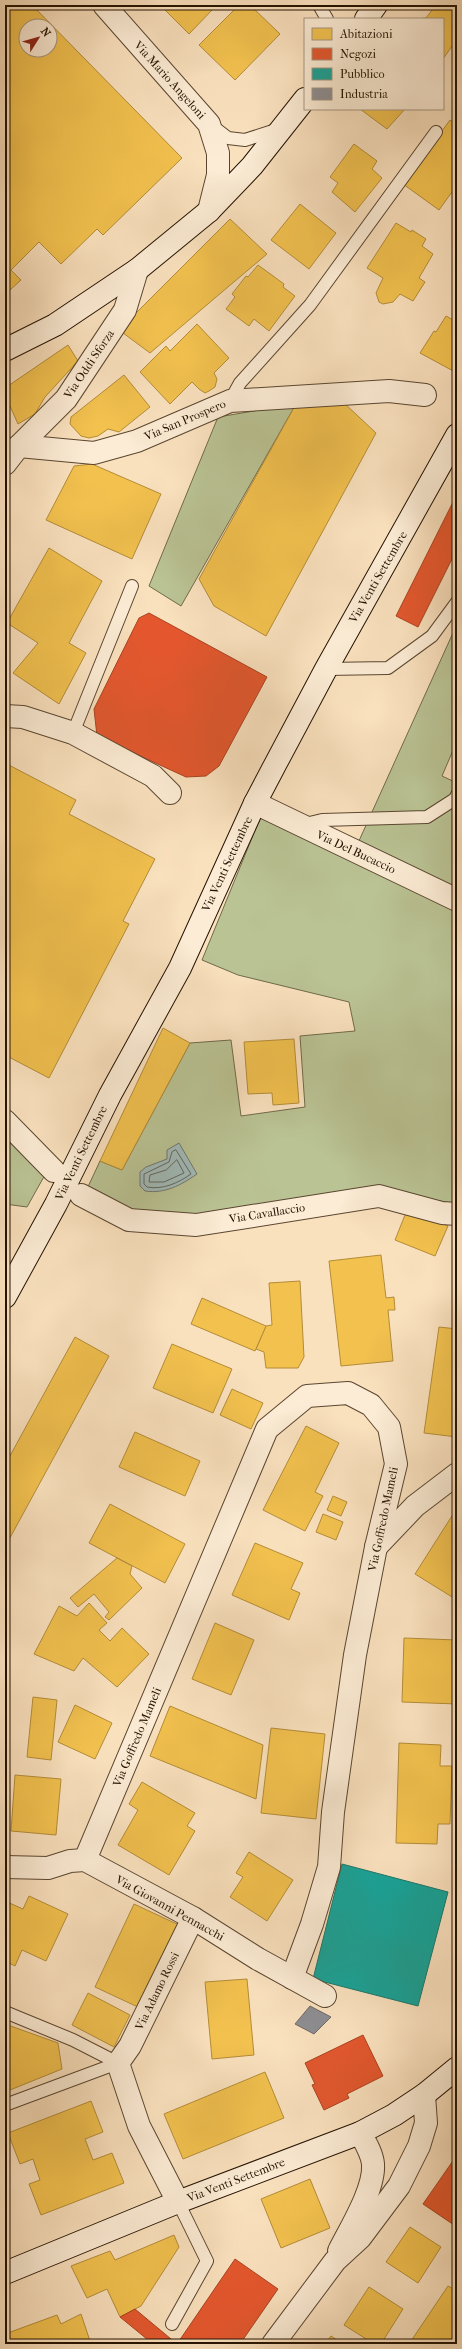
<svg xmlns="http://www.w3.org/2000/svg" width="462" height="2349" font-family="'IM FELL French Canon',serif">
	<rect width="100%" height="100%" fill="#fae1be"/>
	<filter id="stains"><feTurbulence type="fractalNoise" baseFrequency=".005" numOctaves="4"/><feColorMatrix values="0 0 0 0 .2 0 0 0 0 .09 0 0 0 0 .02 0 0 0 .5 -.17"/></filter>
	<radialGradient id="worn" r=".72"><stop offset=".6" stop-color="#630" stop-opacity="0"/><stop offset="1" stop-color="#630" stop-opacity=".3"/></radialGradient>
	<g fill="#bac394" stroke="#6f6a4a">
		<path d="M296,404L181,606L149,586L218,417Z"/>
		<path d="M457,624V741L442,776L457,783V891L358,843Z"/>
		<path d="M261,816L457,911V1204L389,1192L199,1220L131,1213L87,1189L100,1161L122,1170L190,1043L231,1040L241,1116L305,1107L300,1036L355,1031L349,1002L238,975L202,960Z"/>
		<path d="M5,1132L46,1173L27,1207L5,1204Z"/>
	</g>
	<path fill="#a1bbba" stroke="#6f7770" d="M179,1143L197,1174C181,1185 165,1194 145,1191L140,1186V1172L146,1167L167,1159V1150Z"/>
	<g fill="#f2c14e" stroke="#b48c37" fill-rule="evenodd">
		<path d="M5,5H32L182,158L103,235L97,229L61,264L39,242L11,270L21,280L10,290L5,284ZM26,26H50V50H26Z"/>
		<path d="M160,5H209L213,9L189,34Z"/>
		<path d="M239,5H250L280,34L235,80L199,45Z"/>
		<path d="M436,5H457V39L443,59V19H416L426,18Z"/>
		<path d="M360,109H405L387,129Z"/>
		<path d="M450,120L457,125V185L439,210L403,184Z"/>
		<path d="M354,144L377,161L372,169L382,178L355,212L332,192L338,183L330,177Z"/>
		<path d="M300,204L336,233L309,269L271,240Z"/>
		<path d="M230,219L267,254L150,353L119,330Z"/>
		<path d="M396,223L411,232L412,230L426,239L422,246L433,254L419,278L425,282L413,301L400,294L393,302L383,304L379,302L376,293L383,278L367,268Z"/>
		<path d="M258,265L284,284L283,287L295,296L269,331L254,319L249,326L226,309L235,297L232,294L246,276L248,277Z"/>
		<path d="M446,316L457,322V373L420,353L434,331L436,332Z"/>
		<path d="M197,324L229,358L214,373L217,379L215,387L209,391L205,393L199,389L192,382L170,404L140,372L166,346L170,351Z"/>
		<path d="M68,345L78,361L45,397L35,414L18,424L5,395V388Z"/>
		<path d="M124,375L150,407L119,432L108,429L98,436L89,438L81,436L70,424L71,417Z"/>
		<path d="M344,403L376,433L266,636L214,606L199,579L296,404Z"/>
		<path d="M92,464L161,494L132,559L46,520L74,466Z"/>
		<path d="M49,548L102,581L69,643L86,653L59,704L13,673L38,643L7,623Z"/>
		<path d="M5,763L76,800L69,814L155,859L123,921L129,924L49,1078L5,1055Z"/>
		<path d="M163,1028L190,1043L122,1170L100,1161Z"/>
		<path d="M294,1039L299,1103L273,1105L272,1093L248,1094L244,1042Z"/>
		<path d="M407,1210L448,1226L435,1256L395,1240Z"/>
		<path d="M381,1255L386,1298L394,1297L395,1310H388L393,1361L341,1366L329,1261Z"/>
		<path d="M300,1281L304,1357L298,1368H266L264,1352L256,1349L266,1326L272,1325L269,1283Z"/>
		<path d="M202,1298L266,1326L255,1351L191,1324Z"/>
		<path d="M439,1327L457,1329V1437L424,1433Z"/>
		<path d="M75,1337L109,1356L5,1547V1465Z"/>
		<path d="M172,1344L232,1369L213,1413L153,1388Z"/>
		<path d="M232,1389L263,1403L251,1429L220,1415Z"/>
		<path d="M306,1426L339,1443L315,1492L323,1496L305,1531L263,1510Z"/>
		<path d="M135,1432L200,1461L185,1496L119,1467Z"/>
		<path d="M333,1496L347,1502L341,1516L327,1510Z"/>
		<path d="M110,1504L185,1544L165,1583L89,1543Z"/>
		<path d="M457,1508V1600L415,1574Z"/>
		<path d="M323,1514L343,1522L336,1540L316,1532Z"/>
		<path d="M255,1543L303,1563L291,1589L300,1593L289,1620L232,1595Z"/>
		<path d="M117,1558L132,1566L130,1574L142,1588L109,1620L105,1617L109,1612L94,1594L78,1607L70,1598Z"/>
		<path d="M89,1603L107,1623L99,1630L110,1641L122,1628L149,1654L117,1687L83,1658L74,1671L34,1654L59,1606L77,1616Z"/>
		<path d="M215,1623L254,1640L231,1695L192,1679Z"/>
		<path d="M404,1638L457,1640V1704L402,1702Z"/>
		<path d="M33,1697L57,1700L51,1760L27,1757Z"/>
		<path d="M75,1705L112,1723L95,1759L58,1742Z"/>
		<path d="M170,1706L263,1745L256,1799L150,1756Z"/>
		<path d="M271,1728L325,1734L316,1819L261,1813Z"/>
		<path d="M399,1743L441,1745L440,1766H452L450,1824H438L437,1844L396,1843Z"/>
		<path d="M15,1775L61,1779L56,1835L11,1831Z"/>
		<path d="M142,1782L195,1813L187,1826L195,1831L169,1875L118,1845L138,1810L129,1804Z"/>
		<path d="M249,1852L293,1880L267,1921L230,1897L243,1877L236,1873Z"/>
		<path d="M29,1896L68,1914L46,1961L22,1950L15,1966L5,1961V1901L23,1909Z"/>
		<path d="M134,1904L179,1925L140,2008L95,1987Z"/>
		<path d="M247,1979L254,2055L212,2059L205,1982Z"/>
		<path d="M88,1993L130,2015L114,2047L72,2025Z"/>
		<path d="M5,2024L58,2043L62,2069L5,2092Z"/>
		<path d="M265,2072L284,2118L183,2159L164,2114Z"/>
		<path d="M91,2101L103,2132L85,2139L93,2160L112,2153L124,2183L41,2215L29,2184L40,2180L33,2159L20,2164L8,2133Z"/>
		<path d="M310,2179L330,2228L281,2248L261,2199Z"/>
		<path d="M410,2227L441,2247L418,2283L386,2262Z"/>
		<path d="M174,2235L179,2247L141,2306L120,2317L107,2289L87,2298L71,2266L110,2251L115,2260Z"/>
		<path d="M448,2286L457,2291V2344H409Z"/>
		<path d="M369,2287L403,2309L381,2344H374L344,2325Z"/>
		<path d="M81,2314L91,2344H5V2334L57,2315L61,2324Z"/>
		<path d="M331,2336L343,2344H325Z"/>
	</g>
	<g fill="#e4572e" stroke="#aa4220">
		<path d="M457,494V549L418,627L396,616Z"/>
		<path d="M149,613L267,677L219,766L206,776L186,777L97,736L94,709L139,618Z"/>
		<path d="M363,2035L383,2076L347,2094L349,2098L324,2110L312,2085L315,2084L305,2063Z"/>
		<path d="M457,2155V2227L423,2204Z"/>
		<path d="M235,2259L278,2289L240,2344H177Z"/>
		<path d="M135,2309L177,2344H153L120,2317Z"/>
	</g>
	<path fill="#17a398" stroke="#1b786a" d="M342,1864L448,1892L418,2006L313,1979Z"/>
	<path fill="#8d8d92" stroke="#6e6866" d="M310,2006L331,2017L314,2034L295,2024Z"/>
	<g fill="none" stroke-linecap="round" stroke-linejoin="round">
		<g stroke="#62665d" stroke-width="1">
			<path d="M176,1150L191,1174C178,1183 163,1190 147,1187L144,1184V1174L169,1162L172,1152Z"/>
			<path d="M177,1160L184,1173L164,1182H149L150,1175L166,1170Z"/>
		</g>
		<defs>
			<g id="lane">
				<path d="M319,5L327,19"/>
				<path d="M211,125L228,138L245,140L276,130"/>
				<path d="M230,401L240,383L310,305L436,132"/>
				<path d="M326,669L388,668L432,636L457,602"/>
				<path d="M73,733L132,586"/>
				<path d="M301,825L322,820L427,817L455,799L457,795"/>
				<path d="M5,2012L73,2040L118,2063"/>
				<path d="M5,2105L118,2063"/>
				<path d="M172,2324L207,2261L178,2202"/>
			</g>
			<g id="street">
				<path d="M104,5L209,124L218,153V175L209,211"/>
				<path d="M19,446L94,453L137,441L230,401L389,391L425,395"/>
				<path d="M5,464L19,446L66,399L125,310L137,270"/>
				<path d="M5,716L23,717L73,733L153,776L170,793"/>
				<path d="M255,803L457,900"/>
				<path d="M5,1121L54,1171"/>
				<path d="M81,1195L129,1220L196,1225L379,1196L442,1213L457,1214"/>
				<path d="M376,1547L415,1506L457,1474"/>
				<path d="M85,1860L267,1429L307,1396L348,1393L371,1405L389,1427L396,1464L376,1547L355,1655L333,1812L329,1867L312,1924L292,1978"/>
				<path d="M5,1867L48,1868L70,1861L85,1860L193,1918L258,1959L325,1996"/>
				<path d="M178,2202L139,2126L118,2063L130,2046L193,1918"/>
				<path d="M339,2251C350,2229 375,2189 373,2164C372,2153 365,2142 360,2133"/>
				<path d="M273,2344L335,2261L360,2238L399,2186L419,2146L426,2123L424,2095"/>
			</g>
			<g id="secondary">
				<path d="M366,19L376,5"/>
				<path d="M5,350L55,325L137,270L209,211L252,166L305,99"/>
				<path d="M5,1297L56,1204L110,1095L180,968L255,803L276,763L326,669L457,435"/>
				<path d="M5,2273L178,2202L360,2133L394,2115L424,2095L457,2068"/>
			</g>
		</defs>
		<use href="#lane" stroke="#5a4630" stroke-width="14"/>
		<use href="#street" stroke="#5a4630" stroke-width="24"/>
		<use href="#secondary" stroke="#241200" stroke-width="24"/>
		<use href="#lane" stroke="#fcecd5" stroke-width="12"/>
		<use href="#street" stroke="#fcecd5" stroke-width="22"/>
		<use href="#secondary" stroke="#fcecd5" stroke-width="22"/>
	</g>
	<g text-anchor="middle" dominant-baseline="central" stroke-width="4" stroke-linejoin="round" paint-order="stroke">
		<g font-size="12" fill="#241200" stroke="#fcecd5">
			<text transform="translate(170 80) rotate(48)">Via Mario Angeloni</text>
			<text transform="translate(89 364) rotate(-56)">Via Oddi Sforza</text>
			<text transform="translate(185 420) rotate(-23)">Via San Prospero</text>
			<text transform="translate(378 577) rotate(-60)">Via Venti Settembre</text>
			<text transform="translate(356 852) rotate(25)">Via Del Bucaccio</text>
			<text transform="translate(227 864) rotate(-65)">Via Venti Settembre</text>
			<text transform="translate(81 1153) rotate(-64)">Via Venti Settembre</text>
			<text transform="translate(267 1213) rotate(-9)">Via Cavallaccio</text>
			<text transform="translate(383 1519) rotate(-78)">Via Goffredo Mameli</text>
			<text transform="translate(137 1737) rotate(-67)">Via Goffredo Mameli</text>
			<text transform="translate(170 1908) rotate(29)">Via Giovanni Pennacchi</text>
			<text transform="translate(157 1991) rotate(-64)">Via Adamo Rossi</text>
			<text transform="translate(236 2180) rotate(-21)">Via Venti Settembre</text>
		</g>
	</g>
	<rect width="462" height="2349" fill="none" stroke="#fae1be" stroke-width="20"/>
	<rect x="6" y="6" width="450" height="2337" fill="none" stroke="#241200" stroke-width="2"/>
	<rect x="10" y="10" width="442" height="2329" fill="none" stroke="#241200"/>
	<rect x="304" y="18" width="140" height="92" fill="#fcecd5" stroke="#a69580"/>
	<rect x="312" y="28" width="20" height="12" fill="#f2c14e" stroke="#a69580"/>
	<text x="340" y="38" font-size="12" fill="#241200">Abitazioni</text>
	<rect x="312" y="48" width="20" height="12" fill="#e4572e" stroke="#a69580"/>
	<text x="340" y="58" font-size="12" fill="#241200">Negozi</text>
	<rect x="312" y="68" width="20" height="12" fill="#17a398" stroke="#a69580"/>
	<text x="340" y="78" font-size="12" fill="#241200">Pubblico</text>
	<rect x="312" y="88" width="20" height="12" fill="#8d8d92" stroke="#a69580"/>
	<text x="340" y="98" font-size="12" fill="#241200">Industria</text>
	<g transform="translate(38 38) rotate(53)"><circle r="19" fill="#fcecd5" stroke="#a69580"/>
	<path d="M0-3L7 15L0 10L-7 15Z" fill="#8f2418"/>
	<text y="-6" font-size="11" font-weight="bold" text-anchor="middle" fill="#241200">N</text>
	</g>
	<rect width="100%" height="100%" filter="url(#stains)"/>
	<rect width="100%" height="100%" fill="url(#worn)"/>
</svg>
